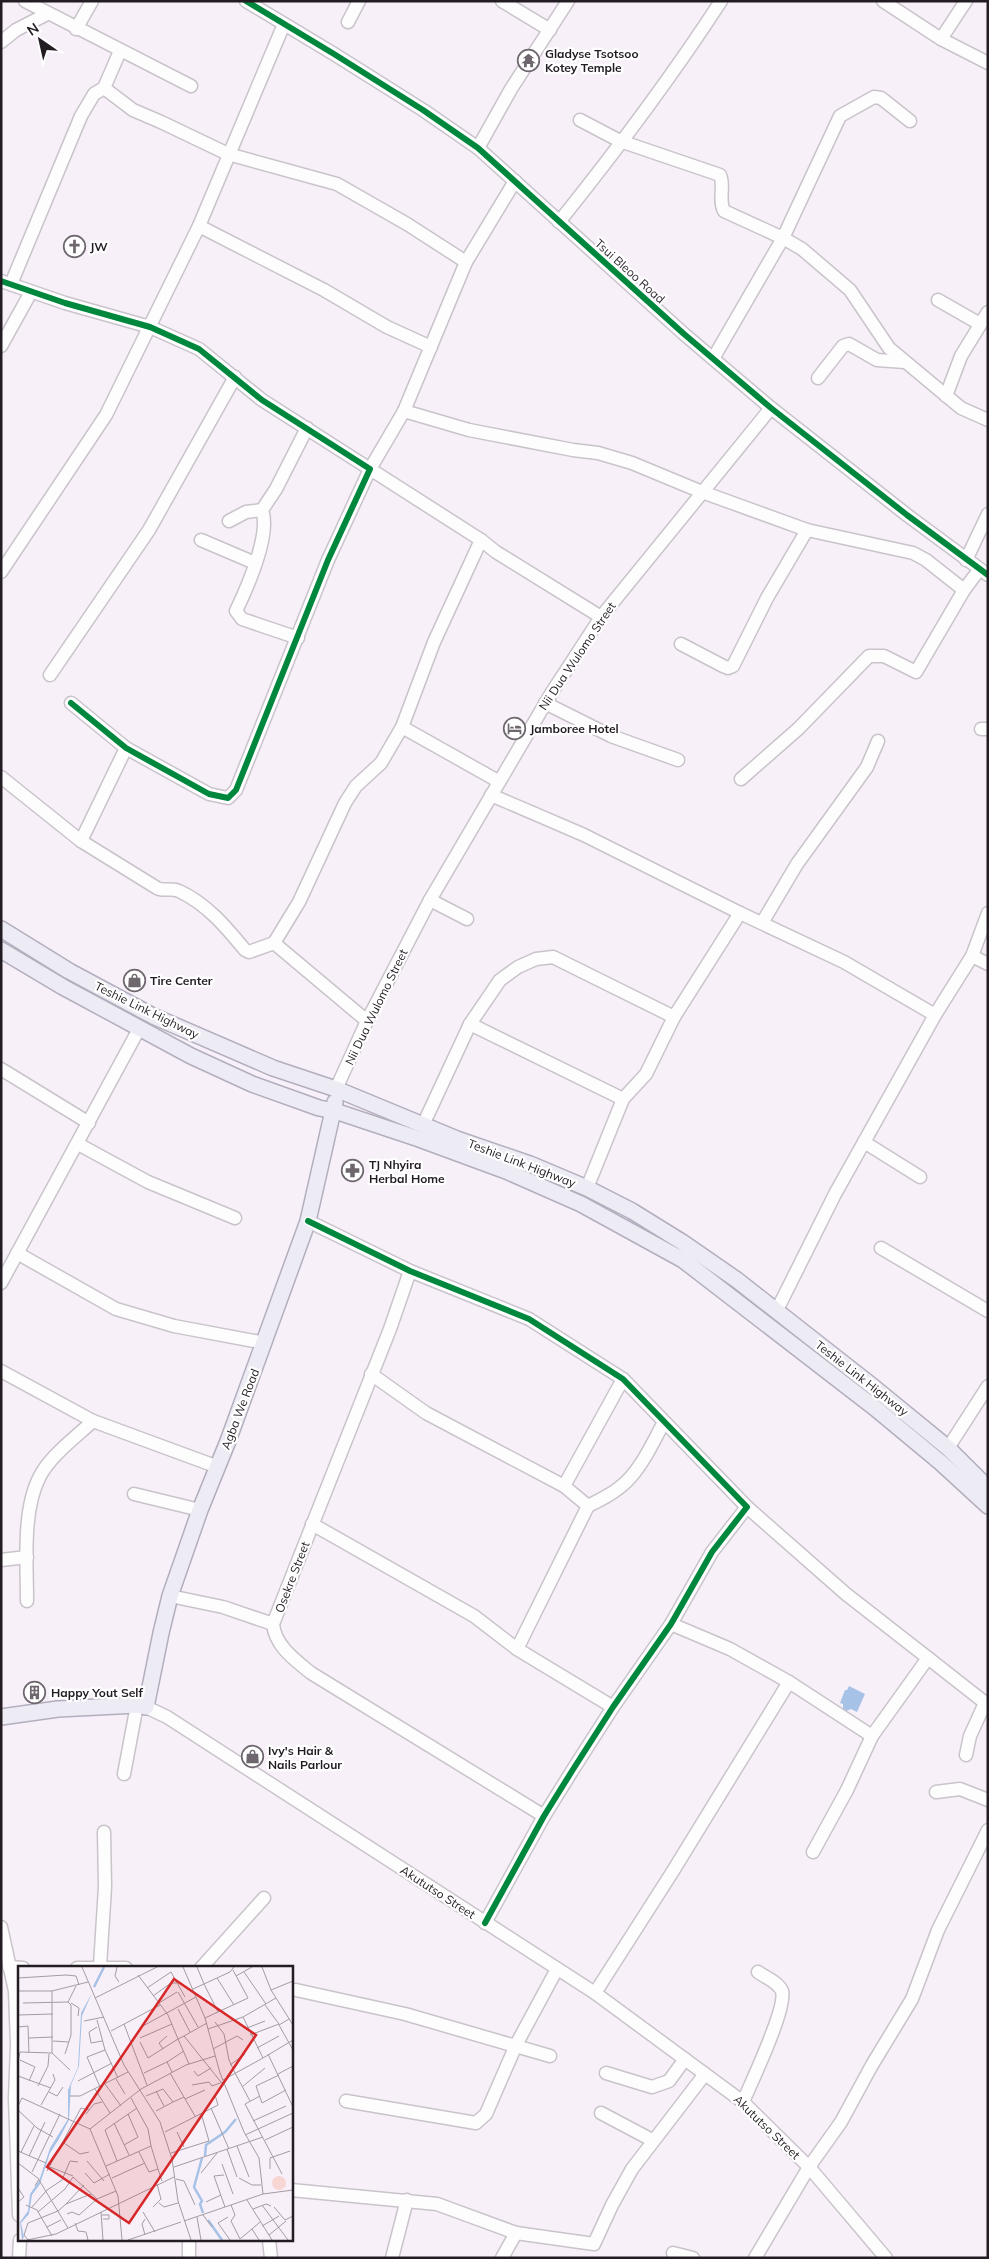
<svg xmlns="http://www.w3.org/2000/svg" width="989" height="2259" font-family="Mulish,sans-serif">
	<rect width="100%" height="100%" fill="#f8f0f9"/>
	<path fill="#a7c2e7" d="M849,1686L865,1694L857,1712L851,1709L846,1711L843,1709V1704L840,1703L845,1690H847Z"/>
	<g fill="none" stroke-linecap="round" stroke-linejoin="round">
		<defs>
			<g id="minor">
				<path d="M25,1L191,86"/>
				<path d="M246,1L334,54L423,110L478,148L684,334L771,408L907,515L988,575"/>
				<path d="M502,1L550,30"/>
				<path d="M883,1L941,39L988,63"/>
				<path d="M348,22L359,1"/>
				<path d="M76,29L92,1"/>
				<path d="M941,39L966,1"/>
				<path d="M1,42L16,30L47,14"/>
				<path d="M104,88L133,110L161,122L228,154L337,184L407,224L466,262"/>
				<path d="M580,120L620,141L720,175C725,186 718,200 724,211L783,238L802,249L850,290L889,348L961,408L988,420"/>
				<path d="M478,148L511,89L568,1"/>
				<path d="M559,222C616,151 671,78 721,1"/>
				<path d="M199,226L324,290L387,327L431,347"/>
				<path d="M1,281L65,303L150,327L199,349L262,400L370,469L328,560L236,790L228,798L209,794L126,748L71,703"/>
				<path d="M11,284L81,116L94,94L104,88L120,51"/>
				<path d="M938,300L980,324"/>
				<path d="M1,346L31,292"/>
				<path d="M714,357L783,238L840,116L874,97L881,98L910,121"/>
				<path d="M818,378L843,346L849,344L877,360L905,362"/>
				<path d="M946,396L961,356L988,312"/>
				<path d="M404,411L466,262L515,181"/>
				<path d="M262,510C271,534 247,588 236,611L242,619L298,638"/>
				<path d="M229,521L246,512L262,510L276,489L307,428"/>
				<path d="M201,540L255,563"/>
				<path d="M966,560L988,514"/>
				<path d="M1,572L106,415L199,226L284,24"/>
				<path d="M601,617L496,552L481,540L370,469L404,411L469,430L573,450L598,453L632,463L702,492L807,530L913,553L926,560L964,590"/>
				<path d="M681,644L723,666L728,668L733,666L767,598L807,530"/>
				<path d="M50,675L149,530L235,377"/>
				<path d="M545,703L611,736L678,760"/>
				<path d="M402,727L434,642L481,540"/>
				<path d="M981,729H988"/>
				<path d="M1,777L81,841L157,888C164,892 171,887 179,891C207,904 226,927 245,950L249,952L274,943L367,1021"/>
				<path d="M741,779L798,729L869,656H884L916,672L964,590L979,570"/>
				<path d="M491,795L584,835L740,913L844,962L935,1015"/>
				<path d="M81,841L126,748"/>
				<path d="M430,900L467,919"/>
				<path d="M762,923L797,864L867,767L878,741"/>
				<path d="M274,943L299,902L345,803L356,786L381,763L402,727L498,781"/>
				<path d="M972,956L988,964"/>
				<path d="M470,1024L623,1099"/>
				<path d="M1,1069L89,1123"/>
				<path d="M336,1089L367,1021L430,900L552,692L601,617L771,408"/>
				<path d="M423,1125L470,1024L500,980L518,967L536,959L553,957L674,1017L740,913"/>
				<path d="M864,1142L920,1177"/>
				<path d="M78,1144L148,1182L235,1218"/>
				<path d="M587,1188L623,1099L646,1074L674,1017"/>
				<path d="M308,1221L410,1271L529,1319L623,1379L747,1507L712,1552L671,1624L613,1707L572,1771L544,1816L485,1923"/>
				<path d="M881,1248L988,1311"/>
				<path d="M17,1253L116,1309L174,1326L265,1343"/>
				<path d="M410,1271L390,1329L273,1624C275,1646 295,1660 311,1673L544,1816"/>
				<path d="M1,1283L139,1029"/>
				<path d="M776,1312L835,1194L935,1015L972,956L988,913"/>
				<path d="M1,1371L93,1421L218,1467"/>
				<path d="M371,1374L426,1413L564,1486L588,1506L517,1649"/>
				<path d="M948,1448L988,1386"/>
				<path d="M564,1486L623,1379"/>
				<path d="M134,1494L200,1510"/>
				<path d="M588,1506C602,1499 616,1492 627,1481C643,1465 653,1442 664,1422"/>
				<path d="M747,1507L846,1594L928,1658"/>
				<path d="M312,1524L474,1616L517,1649L613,1707"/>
				<path d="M1,1560L27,1557"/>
				<path d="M170,1596L223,1607L273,1624"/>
				<path d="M27,1601C27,1562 22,1510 40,1476C51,1455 76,1437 93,1421"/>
				<path d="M671,1624L730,1649L789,1682L872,1736L928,1658L988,1705"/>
				<path d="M146,1707L167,1717L595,1993L743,2102L809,2167L886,2258"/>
				<path d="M966,1755L970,1736L985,1703"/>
				<path d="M124,1774L137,1705"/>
				<path d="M936,1792L960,1789L988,1800"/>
				<path d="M813,1852L847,1790L872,1736"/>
				<path d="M1,1927L15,1991L17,2045L15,2098L19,2215"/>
				<path d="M100,1966L105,1887L104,1832"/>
				<path d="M9,1967L23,1968"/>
				<path d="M77,1968H126"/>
				<path d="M201,1968L264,1898"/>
				<path d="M296,1990L405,2014L550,2056"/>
				<path d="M595,1993L673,1871L789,1682"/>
				<path d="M606,2073L652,2087L669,2081L685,2059"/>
				<path d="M346,2101L476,2123L486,2114L516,2045L557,1969"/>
				<path d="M743,2102C751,2083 787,2008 782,1991C778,1982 765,1977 758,1972"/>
				<path d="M601,2113L652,2140"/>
				<path d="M291,2190L437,2204L516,2233L594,2244L612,2205L632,2169L705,2074"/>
				<path d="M269,2240L271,2258"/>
				<path d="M673,2253L693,2258"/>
				<path d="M19,2258L20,2240"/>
				<path d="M189,2258V2240"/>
				<path d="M392,2258L407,2200"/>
				<path d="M502,2258L516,2233"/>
				<path d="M755,2258L809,2167L841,2122L872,2065L912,1999L938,1930L988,1830"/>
			</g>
			<g id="major">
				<path d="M1,929L69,971L153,1016L273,1068L336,1089L457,1139L530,1164L587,1188L632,1211L682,1242L737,1280L871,1385L948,1448L988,1488"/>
				<path d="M1,950L63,987L191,1056L252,1084L319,1108L335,1111L419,1139L506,1171L581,1204L683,1260L875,1408L940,1462L988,1506"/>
				<path d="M1,1717L58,1709L137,1705L146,1707L161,1633L170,1596L200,1510L228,1441L308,1221L335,1102"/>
			</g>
		</defs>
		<use href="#minor" stroke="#c9c3ca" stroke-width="15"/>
		<use href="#major" stroke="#b3aebd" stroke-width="18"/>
		<use href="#minor" stroke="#fefdfe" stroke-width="12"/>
		<use href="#major" stroke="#edebf3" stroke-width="15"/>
		<defs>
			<g id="cycleway">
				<path d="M246,1L334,54L423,110L478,148L684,334L771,408L907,515L988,575"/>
				<path d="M1,281L65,303L150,327L199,349L262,400L370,469L328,560L236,790L228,798L209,794L126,748L71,703"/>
				<path d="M308,1221L410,1271L529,1319L623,1379L747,1507L712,1552L671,1624L613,1707L572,1771L544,1816L485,1923"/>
			</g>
		</defs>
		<use href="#cycleway" stroke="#fff" stroke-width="9"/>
		<use href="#cycleway" stroke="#00873e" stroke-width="6"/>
	</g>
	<defs>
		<symbol id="temple-ring" viewBox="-11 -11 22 22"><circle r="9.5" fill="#fff" stroke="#6e676e" stroke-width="1.5"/><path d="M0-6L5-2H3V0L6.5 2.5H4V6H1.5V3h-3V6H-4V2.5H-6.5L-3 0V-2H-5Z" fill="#6e676e"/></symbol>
		<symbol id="church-ring" viewBox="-11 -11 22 22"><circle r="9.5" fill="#fff" stroke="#6e676e" stroke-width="1.5"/><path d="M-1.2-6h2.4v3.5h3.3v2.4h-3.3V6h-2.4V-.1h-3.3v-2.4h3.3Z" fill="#6e676e"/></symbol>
		<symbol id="hotel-ring" viewBox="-11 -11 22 22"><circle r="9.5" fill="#fff" stroke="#6e676e" stroke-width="1.5"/><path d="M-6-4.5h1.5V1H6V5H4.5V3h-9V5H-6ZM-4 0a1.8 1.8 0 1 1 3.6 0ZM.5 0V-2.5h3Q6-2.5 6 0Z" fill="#6e676e"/></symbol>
		<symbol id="shop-ring" viewBox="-11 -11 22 22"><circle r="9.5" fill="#fff" stroke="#6e676e" stroke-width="1.5"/><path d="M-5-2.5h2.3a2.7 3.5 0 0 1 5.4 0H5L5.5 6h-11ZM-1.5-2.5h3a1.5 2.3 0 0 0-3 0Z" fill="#6e676e"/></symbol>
		<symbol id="pharmacy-ring" viewBox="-11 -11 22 22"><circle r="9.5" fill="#fff" stroke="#6e676e" stroke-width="1.5"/><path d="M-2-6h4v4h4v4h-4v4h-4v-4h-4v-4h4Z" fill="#6e676e"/></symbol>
		<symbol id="building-ring" viewBox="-11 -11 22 22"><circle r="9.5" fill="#fff" stroke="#6e676e" stroke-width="1.5"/><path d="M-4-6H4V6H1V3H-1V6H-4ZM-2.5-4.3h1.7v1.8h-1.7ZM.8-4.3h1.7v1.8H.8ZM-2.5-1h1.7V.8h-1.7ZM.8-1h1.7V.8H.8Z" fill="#6e676e"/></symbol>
	</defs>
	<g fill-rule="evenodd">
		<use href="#temple-ring" x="516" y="48" width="25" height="25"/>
		<use href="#church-ring" x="62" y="234" width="25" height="25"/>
		<use href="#hotel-ring" x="502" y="716" width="25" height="25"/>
		<use href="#shop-ring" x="122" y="968" width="25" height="25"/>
		<use href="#pharmacy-ring" x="340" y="1158" width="25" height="25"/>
		<use href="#building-ring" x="22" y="1680" width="25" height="25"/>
		<use href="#shop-ring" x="240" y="1744" width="25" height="25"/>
	</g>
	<g text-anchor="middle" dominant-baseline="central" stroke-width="4.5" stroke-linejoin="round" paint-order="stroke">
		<g font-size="12" font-weight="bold" fill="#231d23" stroke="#fff" text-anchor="start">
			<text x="545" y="53">Gladyse Tsotsoo<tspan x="545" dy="14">Kotey Temple</tspan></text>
			<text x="90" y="246">JW</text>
			<text x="530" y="728">Jamboree Hotel</text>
			<text x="150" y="980">Tire Center</text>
			<text x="369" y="1164">TJ Nhyira<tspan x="369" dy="14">Herbal Home</tspan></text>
			<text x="51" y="1692">Happy Yout Self</text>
			<text x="268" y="1750">Ivy's Hair &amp;<tspan x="268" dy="14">Nails Parlour</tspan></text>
		</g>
		<g font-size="12" fill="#231d23" stroke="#fff">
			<text transform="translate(630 271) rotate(42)">Tsui Bleoo Road</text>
			<text transform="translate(577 656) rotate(-56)">Nii Dua Wulomo Street</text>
			<text transform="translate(376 1007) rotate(-64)">Nii Dua Wulomo Street</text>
			<text transform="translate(147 1010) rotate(26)">Teshie Link Highway</text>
			<text transform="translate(522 1163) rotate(21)">Teshie Link Highway</text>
			<text transform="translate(862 1378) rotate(38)">Teshie Link Highway</text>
			<text transform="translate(240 1409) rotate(-69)">Agba We Road</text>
			<text transform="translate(292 1577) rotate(-69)">Osekre Street</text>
			<text transform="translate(438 1892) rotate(33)">Akututso Street</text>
			<text transform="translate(767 2127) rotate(44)">Akututso Street</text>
		</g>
	</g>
	<g transform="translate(18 1966)">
		<rect width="275" height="275" fill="#f8f0f9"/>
		<path d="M254 217a7 7 0 1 1 14 0a7 7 0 1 1-14 0Z" fill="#f7d6d4"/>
		<path d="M74,27L64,50L61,100L53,119L51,154L41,173L32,187L22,218L14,229L11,248L3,257L6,271L4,274L2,256L10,245L12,228L21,215L32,182L50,153V124L60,101L63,47Z" fill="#a7c2e7"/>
		<path fill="none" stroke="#a7c2e7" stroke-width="2.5" d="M76,21L86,1M187,190L188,179L207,166L218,153M184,192L176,221L184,235L182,238L185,247M190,254L204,274"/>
		<path fill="none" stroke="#a39ca3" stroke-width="1" d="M64,1L106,99L142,156L154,193L160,235L173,274M99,1L97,10L101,16M165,1L187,52L202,107L226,166L241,192L245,228M179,1L186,18M244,1L253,24L275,59M226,6L248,38M120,9L150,49L160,73L130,92L122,76M218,10L234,1M0,12L48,9L58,10L61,19M199,12L216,39M186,18L200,46M129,22L153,6L167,31M175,23L212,6L216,1M253,24L275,15M0,25H34L70,16M160,26L180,61M135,30L153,17H159M77,32L139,1M50,36L58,20M5,37L50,36M53,37L61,42L60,50M141,37L159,26M247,39L261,58M160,43L172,66M0,49L35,48M187,52L230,32L215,4M271,53L261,59L275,84M79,54L87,84M66,55L86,51M197,56L206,68L211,94L217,107M106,58L129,119M0,61L10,60L11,87M79,61L71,66L73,77L84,75M123,61L178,31M229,62L247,55M190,63L225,51L258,32M93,65L142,39M232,69L261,58M166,70L189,57M11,72L35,71M122,72L154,58M35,75L51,76M239,82L261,70M145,83L141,77L149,70M195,83L219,70L225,74M34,87L52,104M47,88L53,69V39L50,36M250,88L275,141M245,92L275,74M2,94L17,101L11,115M0,96L2,86L34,87V25M149,96L166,85M171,98L160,73L166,70L203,116M212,99L227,88M176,105L180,110L193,102M126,107L149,96L154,106M152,107L177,150M217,107L232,135M260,108L275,100M261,109L238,120L244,137L268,124M0,110L33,122M98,113L107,128M205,114L245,92L225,51M60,115L94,97M87,118L103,140M174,119L191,116L194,120L205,116M20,120L30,100L31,88M82,121L69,91L87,84L100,112M224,121L247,102M77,123L92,147M123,123L168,99L197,90M138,125L146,140M31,126L39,130L45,121M52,130H62L110,106M128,130L145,123L155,136L166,131M242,130L227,138L264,208M167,133L187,124M23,139L37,114L35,108M0,140L4,132L72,163L123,123M193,142L211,183M0,144L19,162L35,171M138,145L155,136M68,148L76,138L84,136M235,155L268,140M96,157L111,189M72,163L100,230L104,274M147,166L200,139L197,129M159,166L166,181M227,169L275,147M247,174L275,161M46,177L62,188L71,186M106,179L120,171L110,148M133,180L140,203M219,180L231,211M209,183L219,211M0,185L28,197M3,186L16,160M121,186L131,206L140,203L144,215M153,187L191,175L183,147M11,190L27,156M69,195L86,215M99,195L87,164L119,142M0,197L21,213L17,220M204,198L215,228M88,200L133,180L130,163L113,132M32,201L55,210M156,201L245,171M252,203V192L272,185M29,205L63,142L71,144M14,206L42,148M67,207L76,217L92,208M183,207L199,187M206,209L196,210L207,241M94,212L127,197M221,212L234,219H243M158,213L166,215L177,239M21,214L50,262M66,219L48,238L73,228M0,222L6,231L0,236M229,234L254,274M188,236L203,229M141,237L146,241L160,237M8,239L19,244L34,270M213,239L217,249L213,255L222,273L234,263M244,239L270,274M14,241L29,224L44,214L52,195L60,196M135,241L143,233L139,218M256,241L267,254L275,250M235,243L248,238L253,240M20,246L47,223L55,211L79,233L98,225M83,246L85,274M125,246L137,266M49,248L54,246L61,249L79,233M84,249H91V253H85M185,249L194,261M179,251L183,274M210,251L200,257L212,274M127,253L124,258L127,269M166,255L245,228L275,224M57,257L60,265L68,266L70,274M244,260L261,250M29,261L43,254M251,269L268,255M9,274L38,268L156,211M10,274L6,269L10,257L40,245L48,238M110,274L163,256M241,274L234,263L242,256"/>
		<path fill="#d62828" fill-opacity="0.15" stroke="#d62828" stroke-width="2.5" d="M156,13L238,69L111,257L29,201Z"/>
		<rect width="275" height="275" fill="none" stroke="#231d23" stroke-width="2.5"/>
	</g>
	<rect width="989" height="2259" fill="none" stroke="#231d23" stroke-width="5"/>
	<g transform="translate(40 40) rotate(326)" stroke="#ffffff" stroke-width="4" paint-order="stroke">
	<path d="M0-4L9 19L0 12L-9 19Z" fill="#231d23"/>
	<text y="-8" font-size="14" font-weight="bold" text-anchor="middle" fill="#231d23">N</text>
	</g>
</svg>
